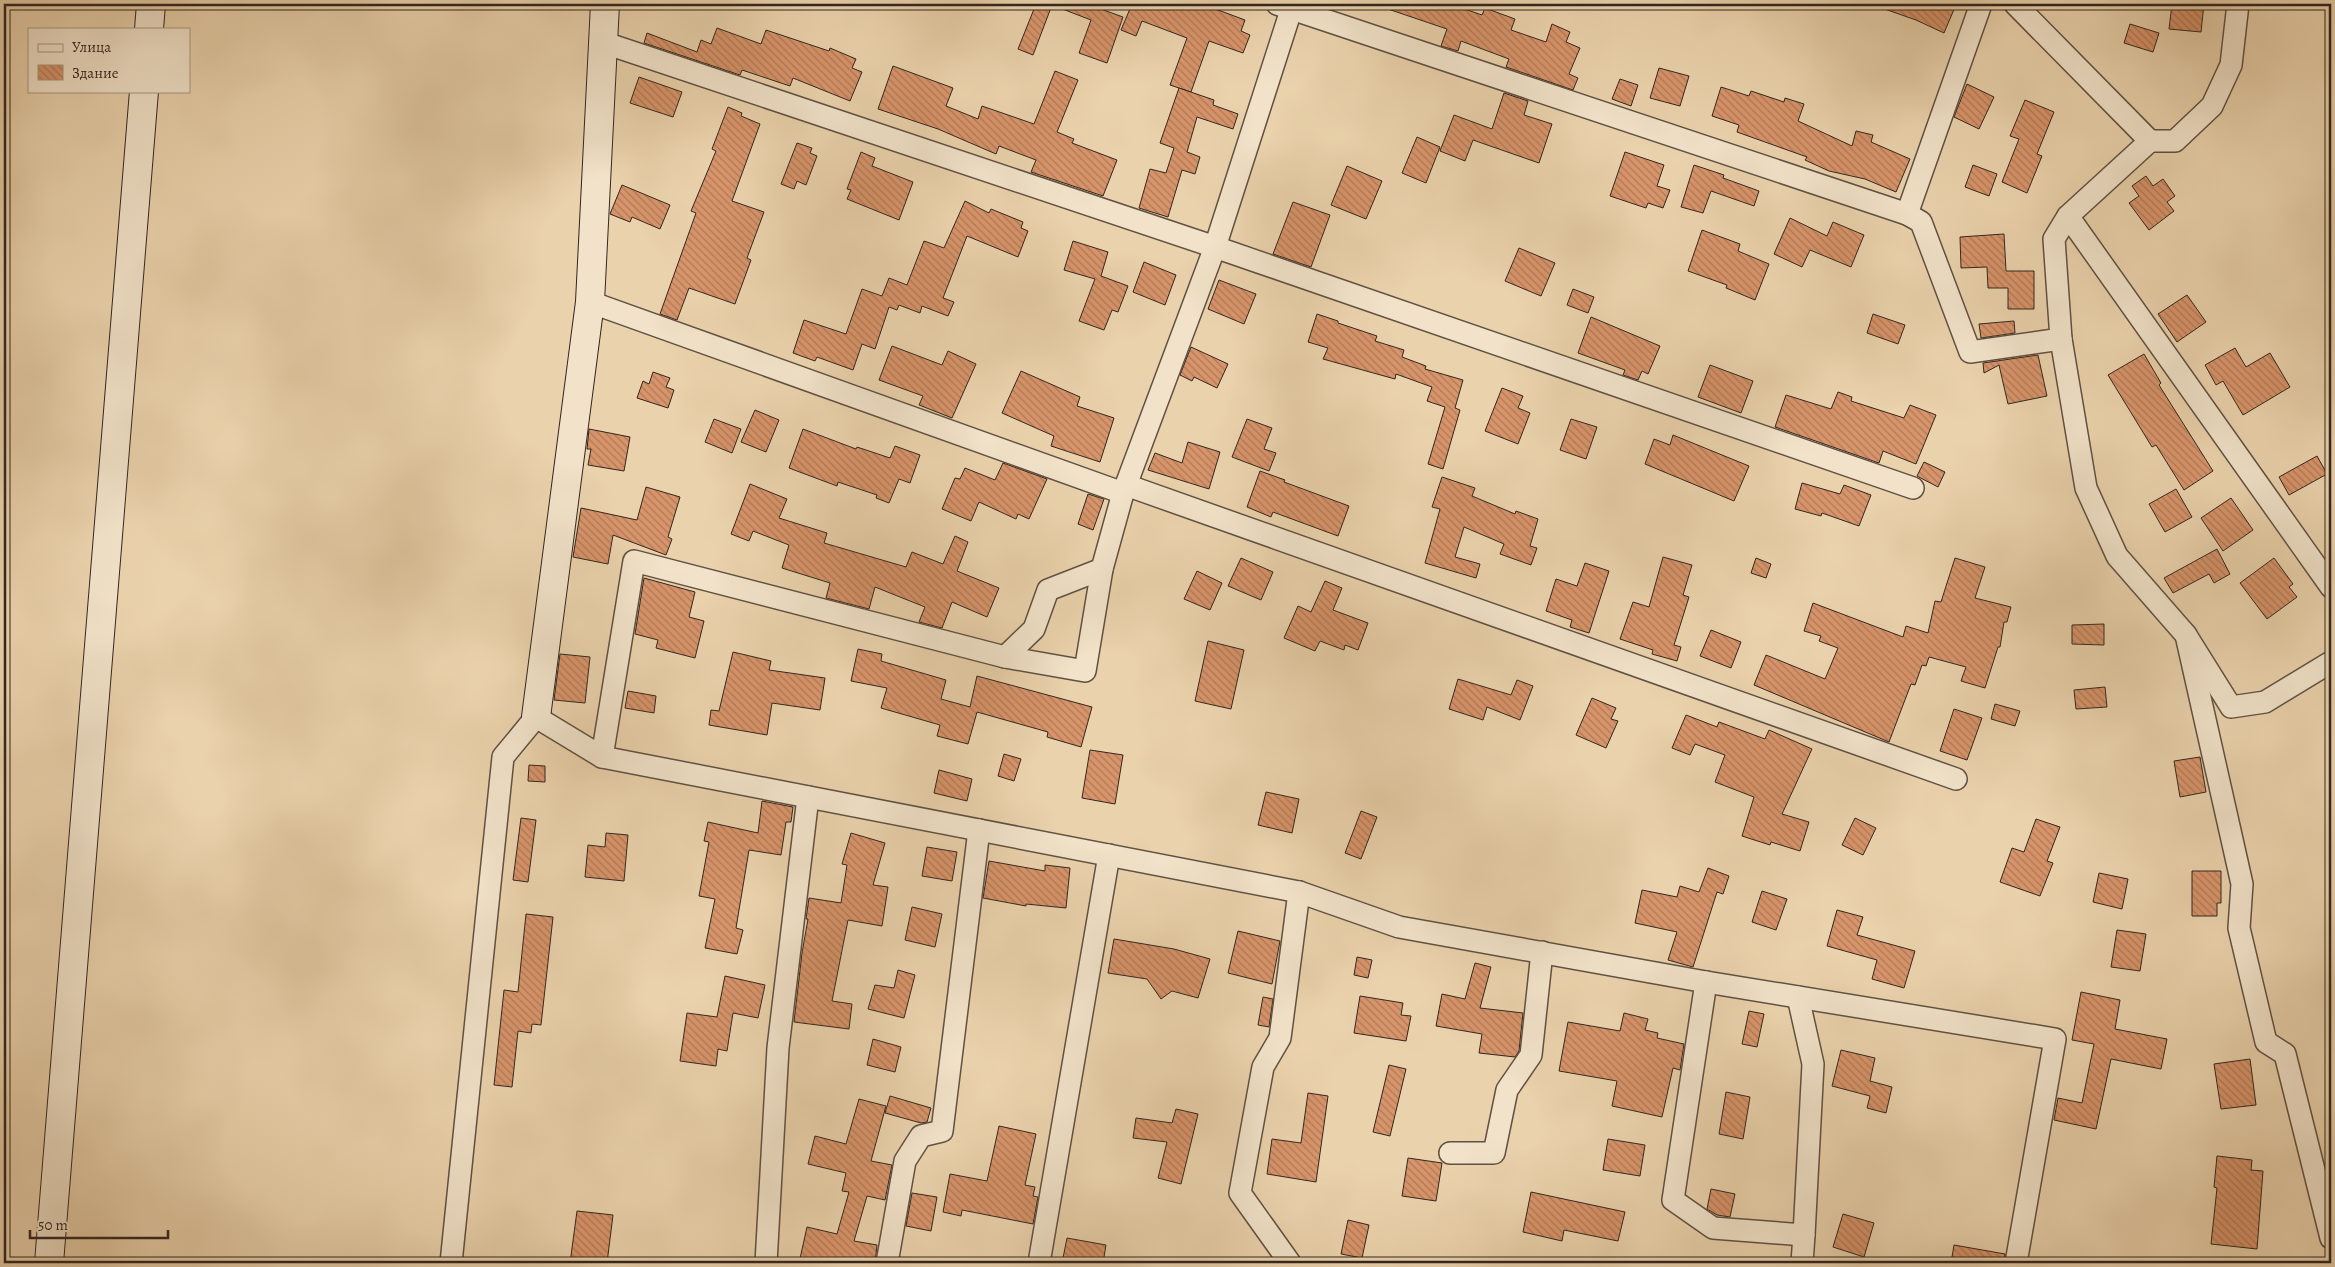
<svg xmlns="http://www.w3.org/2000/svg" width="2335" height="1267" font-family="Alegreya,serif">
	<defs>
		<pattern id="building-back-hatch" width="6" height="6" patternUnits="userSpaceOnUse" patternTransform="scale(1.25)"><rect width="6" height="6" fill="#d8946a"/><path d="M-1 5l2 2M0 0l6 6M5-1l2 2" fill="none" stroke="#b07957"/></pattern>
	</defs>
	<rect width="100%" height="100%" fill="#ead2ac"/>
	<filter id="stains"><feTurbulence type="fractalNoise" baseFrequency=".004" numOctaves="4"/><feColorMatrix values="0 0 0 0 .2 0 0 0 0 .09 0 0 0 0 .02 0 0 0 .5 -.17"/></filter>
	<radialGradient id="worn" r=".72"><stop offset=".6" stop-color="#630" stop-opacity="0"/><stop offset="1" stop-color="#630" stop-opacity=".3"/></radialGradient>
	<g fill="url(#building-back-hatch)" stroke="#322620">
		<path d="M1036,4H1087L1123,17L1107,63L1079,53L1091,20L1052,5L1033,55L1018,49Z"/>
		<path d="M1132,4H1202L1245,20L1241,31L1250,35L1243,53L1209,41L1191,92L1170,85L1187,38L1142,21L1136,36L1121,30Z"/>
		<path d="M1380,4H1450L1482,15L1485,8L1515,19L1511,30L1546,42L1552,24L1570,32L1566,42L1580,48L1569,74L1578,78L1573,90L1506,67L1509,59L1461,41L1458,51L1441,46L1447,29L1379,6Z"/>
		<path d="M1877,4H1947L1955,7L1944,33L1916,20L1876,6Z"/>
		<path d="M2172,4H2204L2201,32L2169,29Z"/>
		<path d="M2130,24L2159,33L2153,52L2124,43Z"/>
		<path d="M717,28L761,44L766,30L829,51L830,48L856,59L852,68L862,72L850,101L793,78L790,86L742,70L740,75L644,43L647,33L697,52L701,40L711,44Z"/>
		<path d="M893,66L953,88L946,106L978,119L982,106L1034,124L1055,71L1078,80L1057,132L1074,139L1072,143L1117,160L1103,196L1031,172L1036,160L999,146L996,154L938,129L878,109Z"/>
		<path d="M1659,68L1689,76L1680,106L1650,98Z"/>
		<path d="M639,77L682,92L673,117L630,103Z"/>
		<path d="M1620,79L1638,85L1631,106L1612,99Z"/>
		<path d="M1967,84L1994,97L1979,129L1954,117Z"/>
		<path d="M1721,87L1749,96L1751,91L1784,102L1785,98L1804,104L1798,121L1852,146L1856,131L1873,135L1871,142L1910,159L1896,192L1865,179L1829,171L1805,160L1807,157L1737,132L1739,125L1712,116Z"/>
		<path d="M1179,88L1214,100L1213,105L1238,114L1233,129L1197,117L1187,152L1200,157L1195,174L1182,170L1168,217L1139,208L1150,169L1166,173L1174,148L1160,143Z"/>
		<path d="M1504,93L1528,101L1524,115L1552,124L1539,163L1473,140L1465,161L1440,151L1454,115L1492,129Z"/>
		<path d="M2025,100L2054,112L2037,154L2042,156L2027,193L2002,182L2019,139L2010,136Z"/>
		<path d="M728,107L742,113L741,116L760,124L732,201L764,212L747,258L751,260L735,304L689,288L677,320L660,314L696,213L691,211L716,151L712,149Z"/>
		<path d="M1417,137L1440,147L1426,183L1402,173Z"/>
		<path d="M797,143L812,148L810,153L817,156L806,185L797,181L794,189L781,184Z"/>
		<path d="M861,152L875,158L872,166L913,182L899,220L847,199L851,190L847,189Z"/>
		<path d="M1625,152L1664,165L1657,186L1670,190L1663,208L1648,203L1646,208L1610,196Z"/>
		<path d="M1694,165L1724,175L1723,178L1759,191L1754,206L1711,191L1703,213L1681,207Z"/>
		<path d="M1973,165L1997,174L1989,196L1965,187Z"/>
		<path d="M1347,166L1382,181L1366,219L1331,205Z"/>
		<path d="M2146,176L2153,186L2163,179L2175,196L2167,202L2174,211L2149,230L2129,203L2139,196L2132,186Z"/>
		<path d="M622,185L670,205L660,229L632,217L630,222L610,214Z"/>
		<path d="M965,201L989,213L991,209L1023,222L1021,228L1028,231L1018,257L967,236L943,298L954,302L948,316L922,306L920,313L899,305L897,310L889,307L875,349L862,344L853,370L817,357L815,361L793,353L804,320L846,334L862,289L882,296L889,278L907,285L924,241L944,248Z"/>
		<path d="M1293,202L1330,215L1311,267L1273,254Z"/>
		<path d="M1790,218L1827,236L1833,222L1864,235L1851,267L1810,250L1802,267L1774,254Z"/>
		<path d="M1702,230L1740,244L1738,251L1769,264L1755,300L1726,288L1727,285L1688,271Z"/>
		<path d="M2004,234L2006,271H2034V309H2008V288H1988L1987,267L1961,268L1960,237Z"/>
		<path d="M1073,241L1108,252L1101,276L1128,286L1118,312L1112,310L1104,330L1079,321L1095,279L1064,270Z"/>
		<path d="M1519,248L1555,263L1541,296L1505,281Z"/>
		<path d="M1144,262L1176,275L1165,305L1133,292Z"/>
		<path d="M1219,280L1256,294L1244,324L1208,309Z"/>
		<path d="M1573,289L1594,297L1588,313L1567,305Z"/>
		<path d="M2187,295L2206,322L2177,342L2158,314Z"/>
		<path d="M1317,314L1338,321V323L1377,336L1375,341L1404,350L1402,357L1426,366L1425,369L1463,380L1455,408L1460,410L1443,469L1428,464L1445,407L1427,401L1432,387L1396,374L1395,379L1323,359L1328,348L1308,342Z"/>
		<path d="M1873,314L1905,325L1898,344L1867,333Z"/>
		<path d="M1591,317L1660,346L1648,374L1642,371L1638,380L1623,375L1625,370L1578,353Z"/>
		<path d="M2014,321L2015,333L1981,338L1979,324Z"/>
		<path d="M892,346L942,365L948,351L976,364L952,418L919,405L923,396L879,380Z"/>
		<path d="M1191,347L1228,364L1217,388L1194,377L1192,381L1180,375Z"/>
		<path d="M2235,348L2246,367L2270,353L2290,387L2243,415L2223,381L2216,385L2205,365Z"/>
		<path d="M2144,354L2161,383L2159,385L2213,471L2184,490L2156,445L2152,447L2108,375Z"/>
		<path d="M2038,355L2047,396L2008,404L1999,365L1984,373L1983,363Z"/>
		<path d="M1710,365L1753,381L1741,413L1698,397Z"/>
		<path d="M1021,371L1080,397L1077,406L1114,418L1100,462L1051,446L1054,436L1002,413Z"/>
		<path d="M653,372L670,378L666,387L674,390L668,408L637,398L643,381L649,384Z"/>
		<path d="M1502,388L1523,396L1518,408L1530,413L1518,444L1485,431Z"/>
		<path d="M1838,392L1852,397L1851,401L1904,418L1910,405L1936,415L1916,464L1883,451L1879,463L1775,427L1786,395L1831,409Z"/>
		<path d="M755,410L779,420L766,452L741,442Z"/>
		<path d="M714,419L741,429L732,453L705,442Z"/>
		<path d="M1247,419L1272,428L1264,449L1276,453L1269,471L1232,457Z"/>
		<path d="M1571,419L1597,427L1586,459L1560,450Z"/>
		<path d="M589,429L630,437L624,471L588,465L591,449H587Z"/>
		<path d="M803,429L856,449L857,447L890,458L895,446L920,455L910,483L899,479L889,503L876,498L877,495L838,482L837,486L789,468Z"/>
		<path d="M1673,435L1749,466L1734,501L1645,464L1654,439L1670,445Z"/>
		<path d="M1188,442L1220,452L1209,489L1148,470L1155,453L1182,463Z"/>
		<path d="M2317,456L2327,474L2289,495L2279,477Z"/>
		<path d="M1924,462L1945,472L1938,487L1917,476Z"/>
		<path d="M1003,463L1047,479L1029,519L1018,514L1016,519L979,502L971,521L942,509L955,478L960,479L965,468L995,480Z"/>
		<path d="M1260,471L1285,480L1284,482L1349,506L1338,536L1273,512L1271,517L1247,507Z"/>
		<path d="M1442,477L1475,488L1472,496L1515,514L1516,511L1538,519L1530,546L1537,548L1531,565L1500,554L1504,544L1464,527L1455,557L1480,564L1476,578L1425,563L1440,509L1432,507Z"/>
		<path d="M1802,483L1840,494L1844,485L1871,495L1859,526L1822,513L1821,516L1795,509Z"/>
		<path d="M750,484L787,499L779,518L827,533L824,543L906,567L912,552L943,564L955,536L968,542L957,571L999,588L987,617L952,602L942,628L919,622L925,607L875,587L869,609L826,598L830,583L782,568L789,545L753,531L749,541L731,534Z"/>
		<path d="M646,487L680,497L668,537L672,539L666,555L613,535L608,564L573,557L581,508L637,520Z"/>
		<path d="M2176,489L2192,517L2165,532L2149,504Z"/>
		<path d="M1088,494L1104,499L1093,530L1078,524Z"/>
		<path d="M2231,498L2253,530L2223,551L2201,518Z"/>
		<path d="M2217,549L2230,574L2214,583L2209,574L2173,593L2164,578Z"/>
		<path d="M1663,557L1692,565L1683,595L1689,597L1674,645L1681,647L1677,661L1652,654L1653,650L1620,639L1633,602L1649,607Z"/>
		<path d="M1241,558L1273,572L1261,600L1228,586Z"/>
		<path d="M1756,558L1771,564L1766,578L1751,573Z"/>
		<path d="M1955,558L1985,567L1975,598L2011,607L2007,622H2004L2000,647H1998L1985,688L1961,681L1966,667L1929,657L1926,666L1922,665L1915,685L1911,684L1889,742L1754,685L1766,655L1825,679L1838,648L1819,641L1821,636L1804,631L1813,603L1903,637L1906,626L1928,633L1935,601L1941,602Z"/>
		<path d="M2274,558L2293,584L2289,587L2297,597L2267,619L2240,583Z"/>
		<path d="M1585,563L1609,571L1589,633L1570,627L1572,620L1546,611L1556,579L1577,586Z"/>
		<path d="M1197,571L1222,583L1210,610L1184,599Z"/>
		<path d="M644,578L695,592L689,617L704,621L695,658L656,648L658,640L635,634Z"/>
		<path d="M1325,581L1342,588L1333,610L1368,623L1358,650L1345,645L1344,650L1320,641L1315,651L1284,638L1298,606L1311,612Z"/>
		<path d="M2104,624V645L2072,644V625Z"/>
		<path d="M1711,630L1741,642L1731,668L1700,656Z"/>
		<path d="M1208,641L1244,650L1231,709L1195,701Z"/>
		<path d="M858,649L882,654L881,661L946,680L941,699L970,707L977,676L1092,707L1081,747L1047,737L1048,732L977,712L968,744L937,736L940,725L881,708L887,688L851,681Z"/>
		<path d="M733,652L771,661L769,670L825,678L820,710L772,703L767,735L709,725L711,710L719,711Z"/>
		<path d="M560,654L590,657L585,703L554,700Z"/>
		<path d="M1458,679L1511,695L1517,680L1533,686L1520,720L1487,707L1483,720L1449,709Z"/>
		<path d="M2105,687L2107,707L2076,709L2074,690Z"/>
		<path d="M628,691L656,696L654,713L625,708Z"/>
		<path d="M1592,698L1616,708L1611,719L1618,721L1606,748L1576,735Z"/>
		<path d="M1995,704L2020,711L2015,726L1991,719Z"/>
		<path d="M1954,709L1982,718L1967,760L1940,751Z"/>
		<path d="M1686,715L1717,727L1719,722L1765,739L1769,730L1812,749L1782,814L1809,822L1800,851L1771,842L1770,845L1742,836L1754,797L1715,782L1725,755L1695,744L1690,755L1672,748Z"/>
		<path d="M1090,750L1123,755L1115,804L1082,798Z"/>
		<path d="M1004,754L1021,759L1014,781L998,776Z"/>
		<path d="M2200,757L2206,792L2180,797L2174,761Z"/>
		<path d="M529,765L545,766V782L528,781Z"/>
		<path d="M939,770L972,779L967,801L934,793Z"/>
		<path d="M1266,792L1299,799L1292,833L1258,825Z"/>
		<path d="M762,801L793,807L791,822H786L781,855L749,850L736,928L743,930L737,954L705,948L715,899L699,896L709,842L704,841L708,822L758,833Z"/>
		<path d="M1361,811L1377,817L1361,859L1345,853Z"/>
		<path d="M521,818L536,820L528,882L513,880Z"/>
		<path d="M1855,818L1876,828L1863,855L1842,845Z"/>
		<path d="M2036,819L2060,827L2047,861L2053,863L2040,896L2000,882L2012,848L2024,852Z"/>
		<path d="M606,833L628,835L624,881L585,877L588,845L605,847Z"/>
		<path d="M851,833L885,843L873,885L888,887L882,926L848,920L832,1001L852,1004L849,1029L794,1022L802,953L808,919H806L809,898L841,903L847,865L842,864Z"/>
		<path d="M927,847L957,852L952,881L922,876Z"/>
		<path d="M989,861L1045,871V865L1070,868L1066,908L1026,904V906L983,898Z"/>
		<path d="M1708,868L1729,876L1723,894L1717,892L1693,967L1668,960L1677,932L1635,923L1642,890L1677,897L1680,886L1699,892Z"/>
		<path d="M2192,871H2221V903H2217V916H2192Z"/>
		<path d="M2099,873L2128,879L2122,909L2093,902Z"/>
		<path d="M1762,891L1787,899L1776,930L1752,922Z"/>
		<path d="M912,907L942,914L935,947L905,940Z"/>
		<path d="M1837,910L1863,917L1857,935L1915,951L1904,988L1872,979L1877,960L1827,946Z"/>
		<path d="M526,914L553,917L541,1025L532,1024L531,1033L518,1031L512,1087L494,1085L504,990L518,992Z"/>
		<path d="M2117,930L2146,934L2140,971L2111,967Z"/>
		<path d="M1238,931L1280,941L1272,984L1228,973Z"/>
		<path d="M1114,939L1174,949L1210,959L1198,998L1172,991L1161,999L1147,979L1108,973Z"/>
		<path d="M1357,957L1372,960L1368,978L1354,975Z"/>
		<path d="M1475,963L1491,967L1480,1008L1523,1013L1519,1051L1515,1057L1479,1053L1482,1034L1436,1026L1442,994L1465,999Z"/>
		<path d="M898,970L915,975L904,1018L868,1009L875,985L894,988Z"/>
		<path d="M725,976L765,985L758,1018L733,1013L727,1051L718,1049L716,1066L680,1061L687,1013L717,1017Z"/>
		<path d="M2081,992L2120,1000L2115,1029L2167,1039L2161,1069L2111,1059L2096,1129L2054,1120L2058,1098L2082,1103L2094,1044L2072,1040Z"/>
		<path d="M1360,996L1403,1003L1401,1015L1411,1016L1406,1041L1354,1033Z"/>
		<path d="M1263,997L1273,999L1269,1027L1258,1025Z"/>
		<path d="M1749,1011L1764,1014L1757,1047L1742,1044Z"/>
		<path d="M1624,1013L1648,1019L1645,1030L1658,1033L1657,1038L1684,1044L1680,1070L1673,1068L1662,1117L1612,1106L1617,1081L1559,1071L1568,1022L1620,1031Z"/>
		<path d="M873,1039L901,1047L895,1072L867,1065Z"/>
		<path d="M1841,1050L1875,1058L1870,1081L1892,1087L1886,1113L1867,1108L1870,1096L1832,1086Z"/>
		<path d="M2250,1059L2256,1105L2221,1109L2214,1064Z"/>
		<path d="M1389,1065L1406,1069L1390,1136L1373,1132Z"/>
		<path d="M1726,1092L1750,1097L1743,1139L1719,1134Z"/>
		<path d="M1308,1093L1328,1096L1316,1182L1267,1174L1272,1139L1301,1143Z"/>
		<path d="M890,1096L931,1108L927,1122L921,1123L885,1113Z"/>
		<path d="M859,1099L886,1106L871,1161L892,1165L885,1200L867,1196L854,1241L877,1245L875,1263H799L807,1227L837,1234L849,1192L842,1191L846,1173L808,1164L815,1136L846,1144Z"/>
		<path d="M1176,1109L1198,1114L1181,1184L1158,1178L1167,1142L1133,1138L1136,1118L1172,1123Z"/>
		<path d="M999,1126L1036,1134L1025,1185L1035,1187L1033,1196L1038,1197L1033,1224L962,1210L961,1216L943,1212L950,1174L987,1181Z"/>
		<path d="M1608,1139L1645,1145L1640,1176L1603,1170Z"/>
		<path d="M2217,1156L2252,1160L2251,1170L2263,1171L2257,1249L2211,1244L2217,1188L2214,1187Z"/>
		<path d="M1408,1158L1442,1163L1436,1201L1402,1196Z"/>
		<path d="M1711,1189L1735,1194L1730,1217L1717,1215L1707,1209Z"/>
		<path d="M1531,1192L1625,1212L1618,1241L1564,1230L1562,1241L1523,1232Z"/>
		<path d="M912,1193L937,1197L931,1231L906,1226Z"/>
		<path d="M577,1211L613,1215L607,1263H570Z"/>
		<path d="M1843,1214L1874,1223L1864,1257L1833,1247Z"/>
		<path d="M1348,1220L1369,1225L1362,1258L1341,1254Z"/>
		<path d="M1067,1238L1106,1245L1103,1263H1062Z"/>
		<path d="M1954,1245L2005,1254L2004,1263H1951Z"/>
	</g>
	<g fill="none" stroke-linecap="round" stroke-linejoin="round">
		<defs>
			<g id="street">
				<path d="M1277,4L1907,214L1921,222L1970,352L2061,339L2054,239L2068,216L2150,141L2015,4"/>
				<path d="M602,42L1215,247L1913,488"/>
				<path d="M2150,141H2175L2212,106L2231,65L2238,4"/>
				<path d="M1907,214L1981,4"/>
				<path d="M2068,216L2331,587"/>
				<path d="M590,302L1123,493L1126,485L1956,779"/>
				<path d="M2061,339L2086,488L2117,556L2186,635L2231,707L2265,702L2331,662"/>
				<path d="M1126,485L1215,247L1293,4"/>
				<path d="M2186,635L2242,884L2239,928L2266,1042L2285,1054L2331,1238"/>
				<path d="M1005,657L1085,671L1102,569"/>
				<path d="M602,757L1299,892L1399,927L1706,982L2055,1039L2016,1263"/>
				<path d="M1706,982L1673,1200L1713,1228L1804,1235L1813,1064L1798,997"/>
				<path d="M1450,1153H1494L1507,1090L1531,1055L1542,952"/>
				<path d="M451,1263L503,757L536,717L602,757L634,561L1005,657L1034,629L1048,590L1102,569L1123,493"/>
				<path d="M766,1263L778,1048L808,797"/>
				<path d="M887,1263L905,1161L921,1136L942,1131L979,830"/>
				<path d="M1039,1263L1109,855"/>
				<path d="M1290,1263L1240,1193L1263,1067L1280,1038L1299,892"/>
				<path d="M1802,1263L1804,1235"/>
			</g>
			<g id="secondary">
				<path d="M149,29L151,4"/>
				<path d="M536,717L590,302L605,4"/>
				<path d="M49,1263L144,91"/>
			</g>
		</defs>
		<use href="#street" stroke="#605143" stroke-width="24"/>
		<use href="#secondary" stroke="#322620" stroke-width="30"/>
		<use href="#street" stroke="#f1e2c9" stroke-width="21"/>
		<use href="#secondary" stroke="#f1e2c9" stroke-width="28"/>
	</g>
	<rect width="2335" height="1267" fill="none" stroke="#ead2ac" stroke-width="20"/>
	<rect x="5" y="5" width="2325" height="1257" fill="none" stroke="#322620" stroke-width="2.5"/>
	<rect x="10" y="10" width="2315" height="1247" fill="none" stroke="#322620"/>
	<rect x="28" y="28" width="162" height="65" fill="#f1e2c9" stroke="#a59785"/>
	<rect x="38" y="44" width="25" height="8" fill="#f1e2c9" stroke="#a59785"/>
	<text x="72" y="52" font-size="15" fill="#322620">Улица</text>
	<rect x="38" y="65" width="25" height="15" fill="url(#building-back-hatch)" stroke="#a59785"/>
	<text x="72" y="78" font-size="15" fill="#322620">Здание</text>
	<path d="M30 1230v8h138v-8" fill="none" stroke="#322620" stroke-width="2.5"/>
	<text x="38" y="1230" font-size="15" fill="#322620" stroke="#f1e2c9" stroke-width="4" paint-order="stroke">50 m</text>
	<rect width="100%" height="100%" filter="url(#stains)"/>
	<rect width="100%" height="100%" fill="url(#worn)"/>
</svg>
